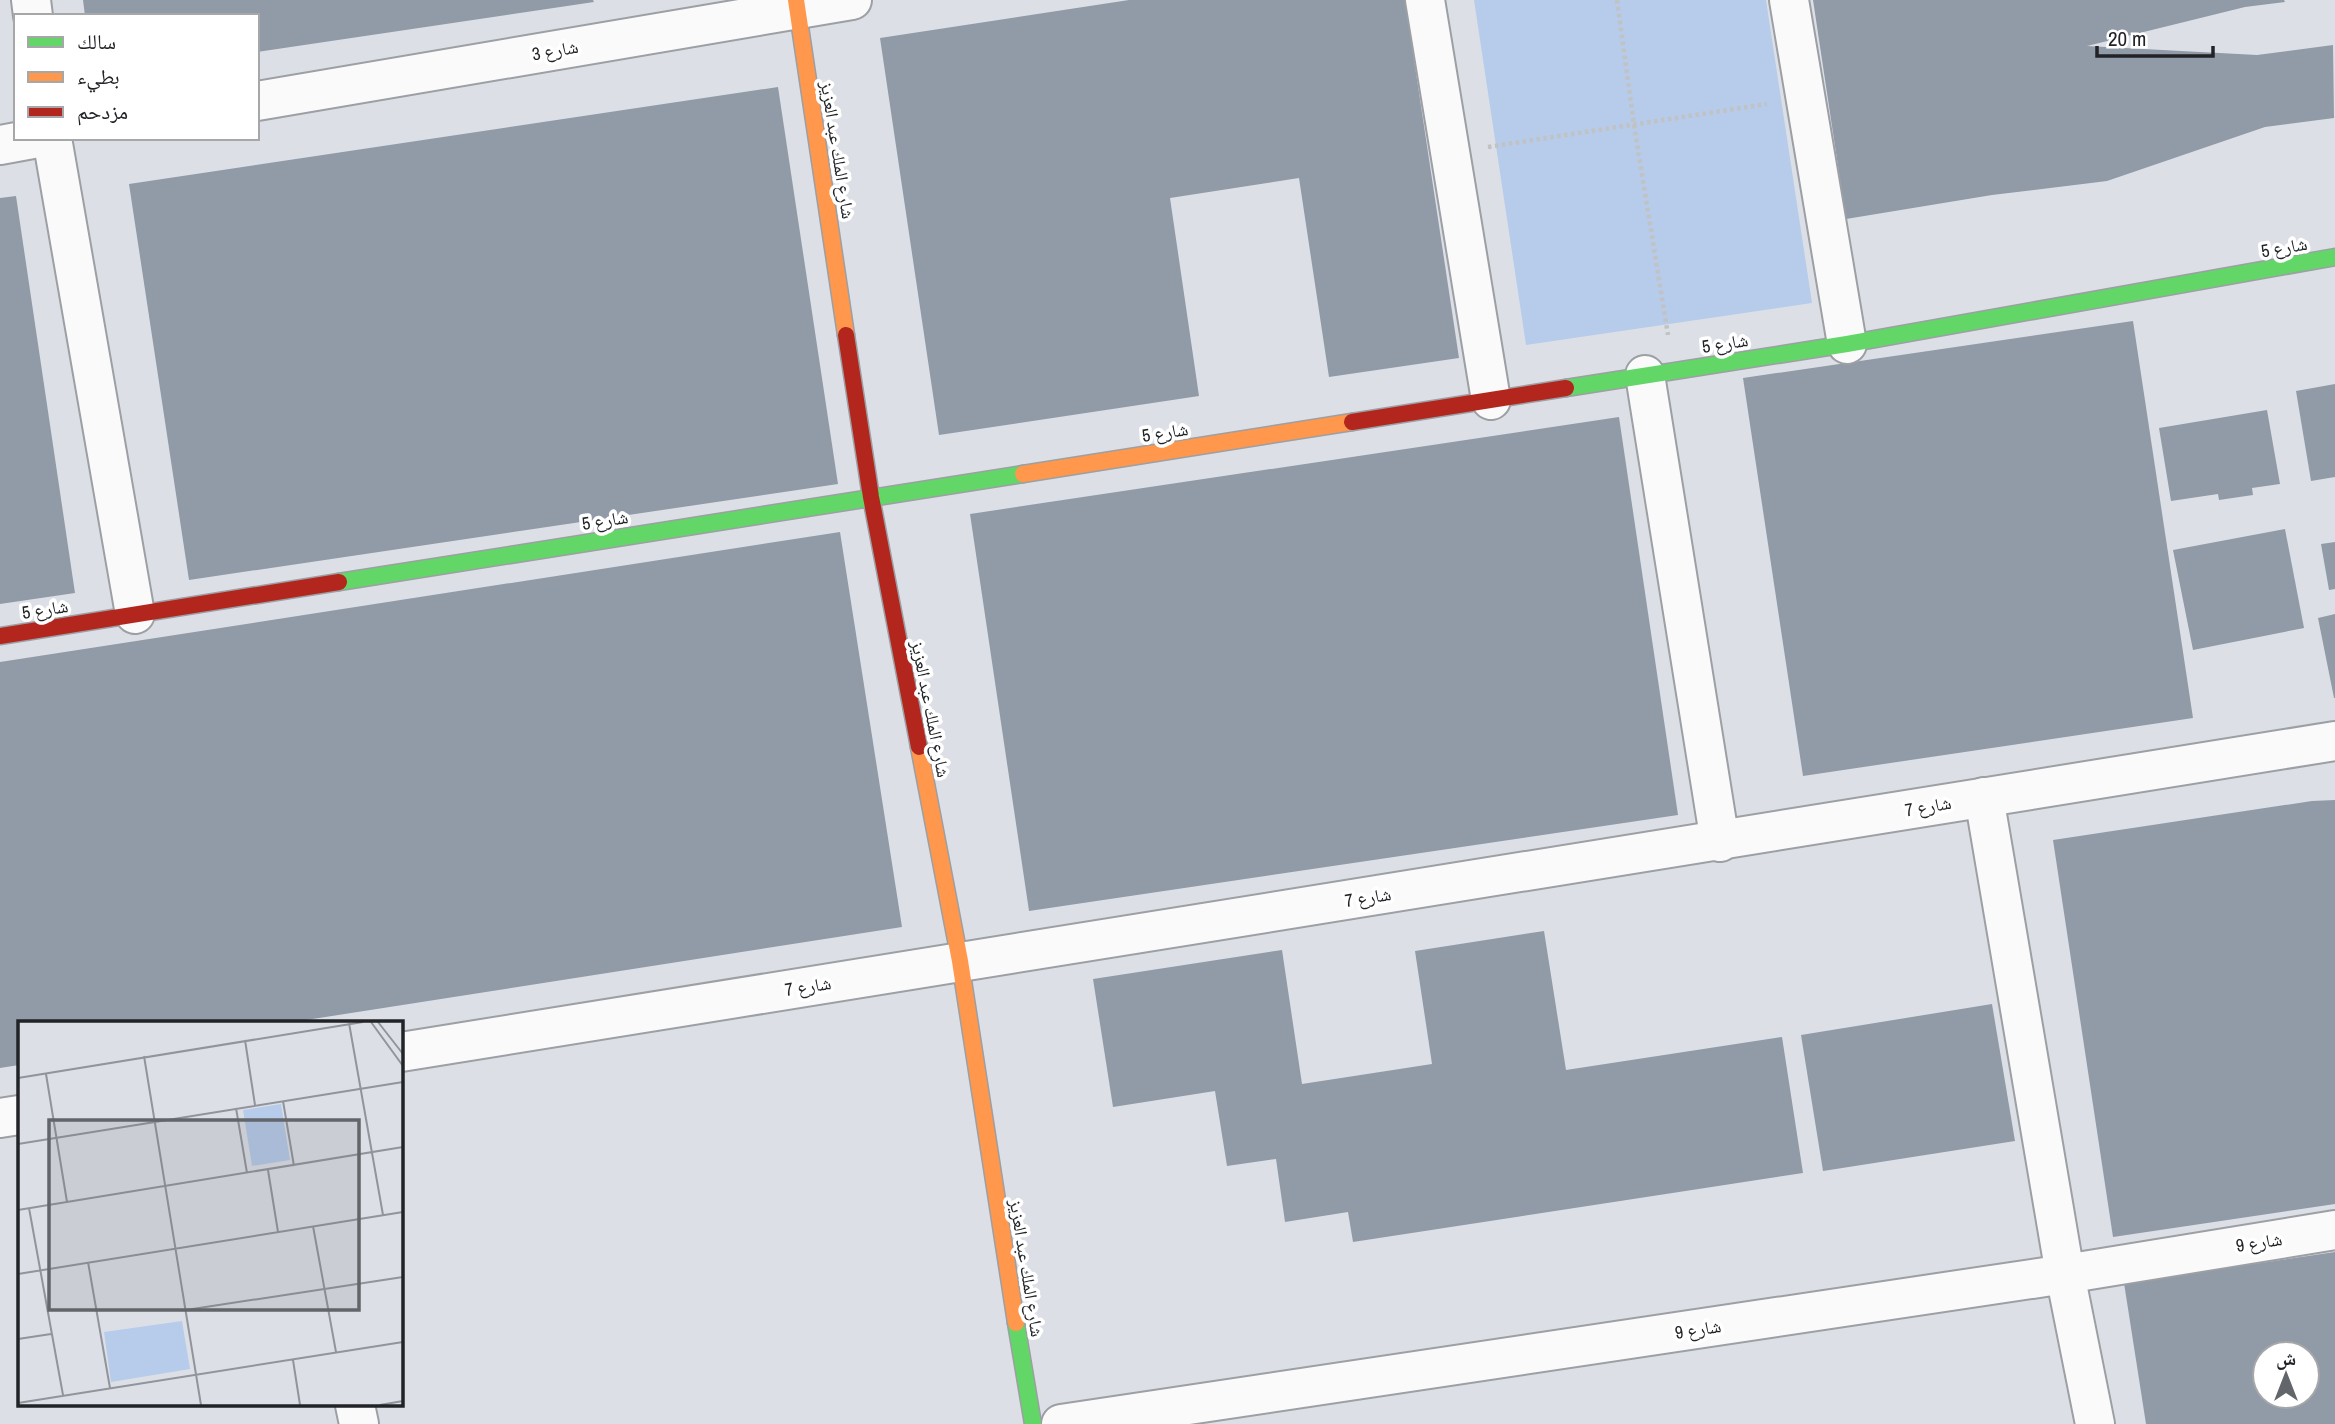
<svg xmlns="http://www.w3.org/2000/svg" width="2335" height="1424" font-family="'Archivo Narrow','Noto Naskh Arabic',sans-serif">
	<rect width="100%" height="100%" fill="#dce0e6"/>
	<path fill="#b7cbea" d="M1474,0H1766L1812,303L1526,345Z"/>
	<g fill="#919aa7" fill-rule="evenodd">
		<path d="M83,0H593L594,2L257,52V16H85Z"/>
		<path d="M1129,0H1405L1459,358L1329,377L1299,178L1170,198L1199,396L939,435L880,38Z"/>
		<path d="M1813,0H2284L2285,2L2245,7L2087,46L2257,55L2333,45L2334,118L2265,127L2107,181L1992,195L1846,219Z"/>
		<path d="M778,87L838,484L189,580L129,184Z"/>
		<path d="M16,196L75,593L0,604V198Z"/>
		<path d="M2133,321L2193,718L1803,776L1743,378Z"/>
		<path d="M2335,384V477L2311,481L2296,391Z"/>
		<path d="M2267,410L2280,484L2252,488L2253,495L2219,500L2218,494L2171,501L2159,428Z"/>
		<path d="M1619,417L1678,815L1029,911L970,514Z"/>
		<path d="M2285,529L2304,628L2193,650L2173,550Z"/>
		<path d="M840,532L902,927L287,1023H19V1065L0,1068V662Z"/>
		<path d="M2335,542V589L2329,590L2321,544Z"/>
		<path d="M2335,614V698H2334L2318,618Z"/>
		<path d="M2335,800V1204L2113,1237L2053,840L2312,801Z"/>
		<path d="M1544,931L1566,1070L1782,1037L1803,1173L1353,1242L1348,1212L1285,1222L1276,1159L1227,1166L1215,1091L1113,1107L1093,979L1282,950L1302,1084L1432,1064L1415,951Z"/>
		<path d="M1992,1004L2015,1141L1823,1171L1801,1035Z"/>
		<path d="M2335,1252V1424H2146L2124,1283ZM2265,1354H2307V1396H2265Z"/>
	</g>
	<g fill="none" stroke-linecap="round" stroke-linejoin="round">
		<defs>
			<g id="street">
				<path d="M31,0L33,16"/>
				<path d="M1425,0L1491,400"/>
				<path d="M1789,0L1847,344"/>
				<path d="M257,101L852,0"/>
				<path d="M52,138L135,614"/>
				<path d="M0,145L38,138"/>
				<path d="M1645,375L1720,842"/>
				<path d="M1984,797L2065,1274L2095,1424"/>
				<path d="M401,1052L2335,741"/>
				<path d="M0,1118L19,1115"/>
				<path d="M355,1405L359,1424"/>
				<path d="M1061,1424L2065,1274L2335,1230"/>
			</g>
			<g id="fast">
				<path d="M1566,388L1847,344L2335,257"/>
				<path d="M339,582L1023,474"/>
				<path d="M1016,1323L1033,1424"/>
			</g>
			<g id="slow">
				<path d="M796,0L846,335"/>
				<path d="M1023,474L1352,422"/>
				<path d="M919,747L960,961L1016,1323"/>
			</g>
			<g id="jam">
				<path d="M846,335L871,497L919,747"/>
				<path d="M1352,422L1566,388"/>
				<path d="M0,636L339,582"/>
			</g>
		</defs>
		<use href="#street" stroke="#9c9fa3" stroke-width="42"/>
		<use href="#fast" stroke="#9c9fa3" stroke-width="19"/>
		<use href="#slow" stroke="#9c9fa3" stroke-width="19"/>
		<use href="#jam" stroke="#9c9fa3" stroke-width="19"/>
		<g stroke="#c1c2c3" stroke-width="4.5" stroke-dasharray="3.5 3.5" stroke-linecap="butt">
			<path d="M1617,0L1634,125L1668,335"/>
			<path d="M1488,147L1767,104"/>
		</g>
		<use href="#street" stroke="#fafafb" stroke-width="38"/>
		<use href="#fast" stroke="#63d668" stroke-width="16"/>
		<use href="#slow" stroke="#ff974d" stroke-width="16"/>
		<use href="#jam" stroke="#b3261e" stroke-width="16"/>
	</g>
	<g text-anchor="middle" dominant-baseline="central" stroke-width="7" stroke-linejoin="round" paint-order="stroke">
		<g font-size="18" fill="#212327" stroke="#fff">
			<text transform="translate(555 50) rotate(-10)">شارع 3</text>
			<text transform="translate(838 150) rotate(81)">شارع الملك عبد العزيز</text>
			<text transform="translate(2284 247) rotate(-10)">شارع 5</text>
			<text transform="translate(1725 343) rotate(-9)">شارع 5</text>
			<text transform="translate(1165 432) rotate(-9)">شارع 5</text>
			<text transform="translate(605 520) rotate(-9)">شارع 5</text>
			<text transform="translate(45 609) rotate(-9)">شارع 5</text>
			<text transform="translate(931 709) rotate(79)">شارع الملك عبد العزيز</text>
			<text transform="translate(1928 806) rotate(-10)">شارع 7</text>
			<text transform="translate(1368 897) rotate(-9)">شارع 7</text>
			<text transform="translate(808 986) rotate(-9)">شارع 7</text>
			<text transform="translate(2259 1242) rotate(-9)">شارع 9</text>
			<text transform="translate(1027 1268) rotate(81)">شارع الملك عبد العزيز</text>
			<text transform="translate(1698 1329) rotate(-9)">شارع 9</text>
		</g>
	</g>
	<g transform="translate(18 1021)">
		<rect width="385" height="385" fill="#dce0e6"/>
		<path d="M263,83L272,139L234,145L225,89ZM164,300L172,348L93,361L86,311Z" fill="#b7cbea"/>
		<path fill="none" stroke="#91949a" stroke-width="2" d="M353,1L385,45M360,1L385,33M331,2L365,194M227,19L237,84M126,35L183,384M28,53L49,181M0,57L345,1M265,80L276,145M218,87L229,152M0,123L385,61M250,149L260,211M11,187L45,374M0,189L385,126M295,205L318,331M70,241L92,367M0,253L385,191M168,289L385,256M0,318L33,313M275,339L282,384M0,382L385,321M362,384L385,380"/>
		<path fill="#62656a" fill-opacity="0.15" stroke="#62656a" stroke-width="3.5" d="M31,99H341V289H31Z"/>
		<rect width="385" height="385" fill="none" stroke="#212327" stroke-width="3.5"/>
	</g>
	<rect x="14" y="14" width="245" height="126" fill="#ffffff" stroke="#a6a7a9" stroke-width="2"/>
	<rect x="28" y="37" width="35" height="10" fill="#63d668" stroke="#a6a7a9" stroke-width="2"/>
	<text x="77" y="49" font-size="21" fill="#212327">سالك</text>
	<rect x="28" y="72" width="35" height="10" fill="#ff974d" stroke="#a6a7a9" stroke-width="2"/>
	<text x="77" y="84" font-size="21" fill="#212327">بطيء</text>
	<rect x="28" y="107" width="35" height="10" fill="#b3261e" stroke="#a6a7a9" stroke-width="2"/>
	<text x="77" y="119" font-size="21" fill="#212327">مزدحم</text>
	<g transform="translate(2286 1375)"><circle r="33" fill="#ffffff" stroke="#a6a7a9" stroke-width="2"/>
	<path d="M0-5L12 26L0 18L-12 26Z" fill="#62656a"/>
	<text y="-10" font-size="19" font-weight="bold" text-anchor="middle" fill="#212327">ش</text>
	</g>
	<path d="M2097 46v10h116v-10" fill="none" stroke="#212327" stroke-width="3.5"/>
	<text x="2108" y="46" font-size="21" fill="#212327" stroke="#ffffff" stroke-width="5" paint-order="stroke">20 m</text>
</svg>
